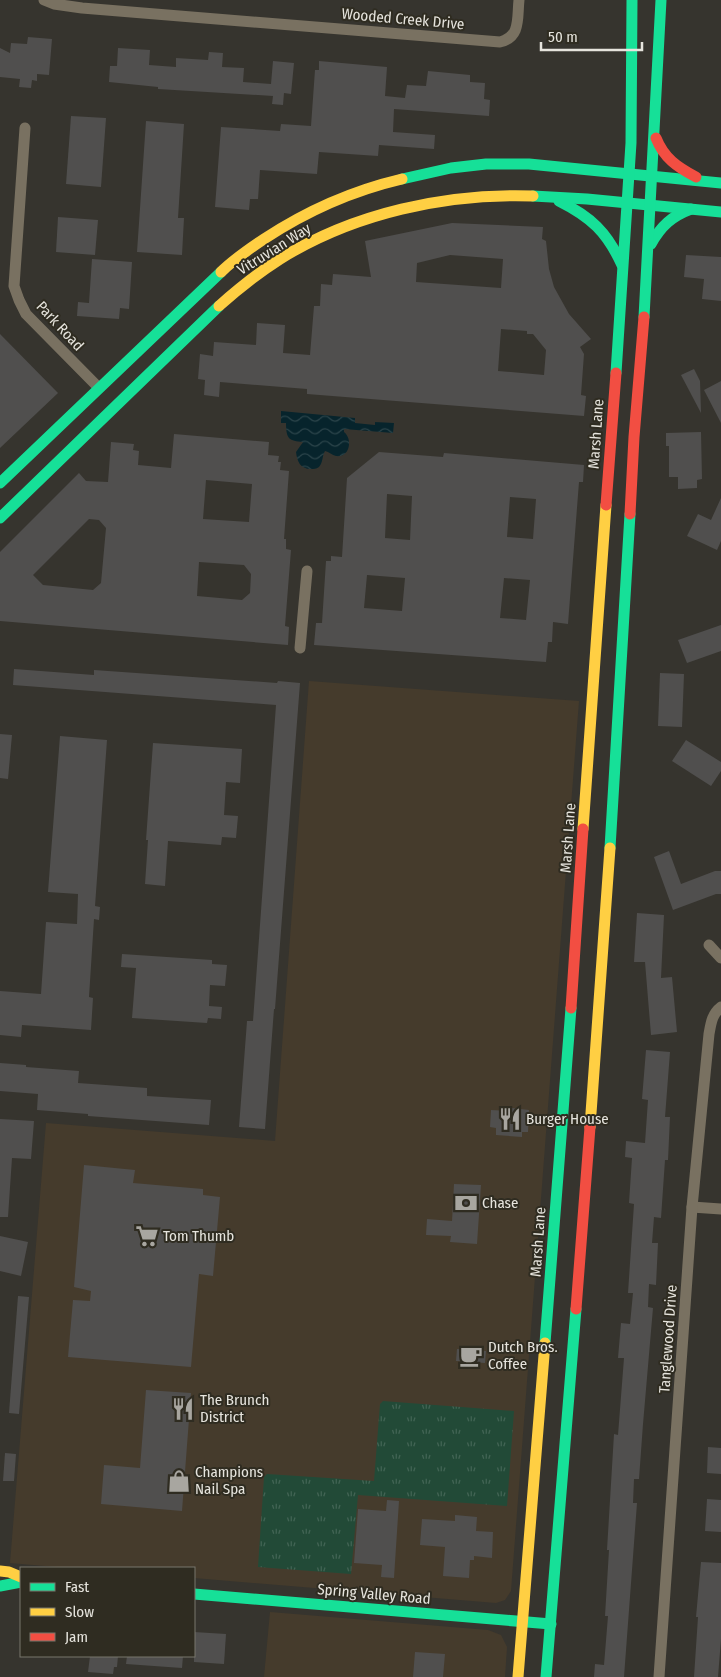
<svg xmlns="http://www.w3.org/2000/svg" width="721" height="1677" font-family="'Fira Sans Condensed',sans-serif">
	<defs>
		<pattern id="grass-tufts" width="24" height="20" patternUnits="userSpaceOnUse" patternTransform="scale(1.25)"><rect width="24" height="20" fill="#224a37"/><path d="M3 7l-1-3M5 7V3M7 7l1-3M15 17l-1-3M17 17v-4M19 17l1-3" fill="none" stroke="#426454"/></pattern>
		<pattern id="water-waves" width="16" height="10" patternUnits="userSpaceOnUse" patternTransform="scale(1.25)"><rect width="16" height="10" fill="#07242c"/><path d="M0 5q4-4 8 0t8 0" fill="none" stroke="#2b444a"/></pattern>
	</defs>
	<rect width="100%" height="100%" fill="#36342e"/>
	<g fill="#453b2c">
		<path d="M309,681L579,701L511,1591L505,1600L496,1603L194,1578V1568H68L10,1563L46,1123L275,1141Z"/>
		<path d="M270,1612L488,1630L501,1635L507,1647L505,1677H264Z"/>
	</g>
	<path fill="url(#grass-tufts)" d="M383,1401L514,1411L507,1506L358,1495L351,1574L258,1567L264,1477L267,1474L374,1481L380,1404Z"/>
	<path fill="url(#water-waves)" d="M281,411L355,418V423L375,425V422L394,423L393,433L344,429V432C353,439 350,458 336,456C332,455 329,452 325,451C322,456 323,463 319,467C316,469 314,469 311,469C300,469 297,461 296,452L303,442C289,441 286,439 286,423H281Z"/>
	<g fill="#504f4e" fill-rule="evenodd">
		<path d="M28,37L52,39L49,75L37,74V81L32,80L31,88L19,87L20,79L0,77V48L10,53L11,43L27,44Z"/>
		<path d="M118,48L150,50L149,65L176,67V58L208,60L209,52L223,53L222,67L244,68L243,82L271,84L273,61L294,63L291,94L284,93L283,105L272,104L273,96L158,89V87L109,82L110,66H117Z"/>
		<path d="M319,61L387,67L385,96L405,98L407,85L426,86L428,71L470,75V82L485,83L484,99L490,100L489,116L394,109L393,132L435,135L434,149L379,145L378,156L319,152L317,174L260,170L258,199H250L249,210L215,207L221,127L280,131L281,124L311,126L315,70H319Z"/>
		<path d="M71,116L106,118L101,187L66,184Z"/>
		<path d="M146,121L184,124L178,218H184L182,255L137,252Z"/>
		<path d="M58,217L98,220L95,255L56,252Z"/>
		<path d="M452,223L543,227L542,239L546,241L549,269L554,287L569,314L591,339L580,347L584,354L581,395L586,396L584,416L307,394V389L220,382L219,397L204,395L205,380L198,379L200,354L213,356L214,342L256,345L257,323L285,325L283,353L310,355L314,306H320L321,284L332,285L333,274L371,277L365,241ZM450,255L503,259L501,288L416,282L417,263ZM501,329L527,331V334H533L546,350L544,375L498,371Z"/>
		<path d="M686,255L721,257V301L702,299L704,279L684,277Z"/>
		<path d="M92,259L132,262L129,309L120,308L119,319L77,316L78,302L89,303Z"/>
		<path d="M0,334L58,393L0,448Z"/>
		<path d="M694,369L700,381L701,413L681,375Z"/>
		<path d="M721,381V423L704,390Z"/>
		<path d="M701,432L702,479L697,480V488L678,489V477H669V446H666V433Z"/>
		<path d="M174,434L269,442L268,455L279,456L278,462H281L280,470L289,471L284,539H286V549L291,550L285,626L289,627L288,645L0,621V552L79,473L86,481L108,482L111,442L134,444L133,450L139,451L138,465L171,468ZM206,480L252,484L249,522L203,519ZM89,519L99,520L106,528L101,583L93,590L43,585L33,575ZM199,562L244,565L251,574L250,593L242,600L197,596Z"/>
		<path d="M379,452L443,457L444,453L584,465L583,482H579L568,624L553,622L552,642H548L546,662L314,645L316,623H322L326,561H331V556L342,557L347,478ZM387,494L412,496L410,540L385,538ZM510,497L536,499L533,539L507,537ZM367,575L405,578L402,611L364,608ZM504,578L530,580L526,620L500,618Z"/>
		<path d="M721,498V541L717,550L687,536L698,514L711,520Z"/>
		<path d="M721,625V651L687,663L678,640Z"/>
		<path d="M14,669L94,675V670L277,683L278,681L300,683L275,1009H274L265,1129L239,1127L247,1021H253L276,705L13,685Z"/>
		<path d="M660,673L684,674L682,727L658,726Z"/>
		<path d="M0,734L12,735L8,779L0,778Z"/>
		<path d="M60,736L107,740L95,906L100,907L99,920L94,919L89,997L93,998L91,1030L22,1025L21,1037L0,1035V991L41,994L46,922L77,924L78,894L48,892Z"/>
		<path d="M686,740L721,762V771L711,786L672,761Z"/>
		<path d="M153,743L242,749L240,783L226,782L224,815L238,816L236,838L222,837L221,845L168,841L165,886L145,884L148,840H146Z"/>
		<path d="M669,851L681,884L715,871H721V894H716L673,910L654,857Z"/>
		<path d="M637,913L664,915L661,978L672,977L677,1032L651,1035L645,962H634Z"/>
		<path d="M122,954L212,960V964L227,965L225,986L210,985L209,1006L222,1007L221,1019L208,1018L207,1023L132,1018L136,968L121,967Z"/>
		<path d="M646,1050L670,1052L665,1117H670L668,1160H665L661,1218L654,1217L652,1243H658L656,1285L649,1284L648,1307L653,1308L643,1424L639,1479H634L633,1503H637L624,1677H594L595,1664L604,1665L608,1616H605L609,1550H607L614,1434L618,1435L624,1358H618L621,1323L630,1324L633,1293H628L634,1204L629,1203L632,1158L625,1157L626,1141L645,1143L648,1100L642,1099Z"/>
		<path d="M0,1063L26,1065V1067L79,1071L78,1083L147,1088V1096L211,1100L209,1125L88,1116V1114L37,1110L38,1094L0,1091Z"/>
		<path d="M512,1108L529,1110L528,1132H522V1137L496,1135V1128L490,1127L491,1110L511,1111Z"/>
		<path d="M0,1119L34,1121L31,1159L12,1158L8,1217H0Z"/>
		<path d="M84,1165L135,1170L133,1183L203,1189V1195L220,1197L213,1276L199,1274L191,1367L68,1357L73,1300L90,1301L91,1291L74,1287Z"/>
		<path d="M454,1184L481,1185L477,1244L450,1242L451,1236L426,1235L427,1219L452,1221Z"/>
		<path d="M0,1236L28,1242L21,1276L0,1271Z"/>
		<path d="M18,1296L29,1297L19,1414L9,1413Z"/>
		<path d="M457,1349L486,1351L485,1363L456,1361Z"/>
		<path d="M146,1390L191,1393L182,1511L101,1504L104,1465L140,1468Z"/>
		<path d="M708,1447L721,1448V1474L707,1473Z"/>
		<path d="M5,1453L16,1454L14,1481H3Z"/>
		<path d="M707,1499L721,1500V1532L705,1531Z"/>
		<path d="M387,1500L399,1501L394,1578L381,1577L382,1565L354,1563L358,1509L386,1511Z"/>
		<path d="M455,1515L477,1517L476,1531L493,1532L492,1558L474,1556V1560H470L469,1578L443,1576L445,1547L420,1545L422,1519L455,1521Z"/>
		<path d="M701,1562L721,1563V1639L718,1677H694L698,1617H696Z"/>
		<path d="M194,1632L226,1634L224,1664L194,1662Z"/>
		<path d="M415,1652L445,1654L443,1677H413Z"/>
		<path d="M90,1656H118L117,1667H114L113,1674L88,1672Z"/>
		<path d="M127,1656H183L182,1668L126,1664Z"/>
	</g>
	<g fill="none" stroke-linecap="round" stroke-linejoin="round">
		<g stroke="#797161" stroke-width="11">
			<path d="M44,0L54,4L82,8L500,42C521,37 517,18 519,0"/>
			<path d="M25,128L14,286L19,300L26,314L98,387"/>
			<path d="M300,648L307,571"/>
			<path d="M709,945L721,958"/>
			<path d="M692,1207L721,1209"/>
			<path d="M659,1677L692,1207L709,1034C711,1023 712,1014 721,1007"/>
		</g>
		<g stroke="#16e098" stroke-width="11">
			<path d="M402,179L451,168L486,164H529L721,183"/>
			<path d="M533,196L587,199L721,212"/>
			<path d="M559,201C591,217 607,232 622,265"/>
			<path d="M651,244C661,226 672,216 691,209"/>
			<path d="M644,317L661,0"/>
			<path d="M616,373L631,143L632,0"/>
			<path d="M0,483L221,272"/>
			<path d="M0,518L219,306"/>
			<path d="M610,848L630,514"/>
			<path d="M545,1343L571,1008"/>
			<path d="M0,1586L21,1582"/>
			<path d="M194,1594L551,1624"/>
			<path d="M546,1677L576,1309"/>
		</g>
		<g stroke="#ffcf43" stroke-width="11">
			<path d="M221,272C234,259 249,249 264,239C308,210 351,191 402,179"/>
			<path d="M219,306C238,289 258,273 280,259C354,213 446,193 533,196"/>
			<path d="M583,829L606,505"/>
			<path d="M590,1127L610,848"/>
			<path d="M0,1571L9,1572L21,1577"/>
			<path d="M518,1677L545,1343"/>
		</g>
		<g stroke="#f24e42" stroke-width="11">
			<path d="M656,138C664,158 677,167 696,177"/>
			<path d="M606,505L616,373"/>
			<path d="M630,514L634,437L644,317"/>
			<path d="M571,1008L583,829"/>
			<path d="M576,1309L590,1127"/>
		</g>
	</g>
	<defs>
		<symbol id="restaurant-bare" viewBox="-9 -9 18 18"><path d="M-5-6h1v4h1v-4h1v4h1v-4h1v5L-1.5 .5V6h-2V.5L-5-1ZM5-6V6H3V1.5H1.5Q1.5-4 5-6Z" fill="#a8a6a0" stroke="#2f2c21" stroke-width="2.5" paint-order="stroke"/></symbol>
		<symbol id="bank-bare" viewBox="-9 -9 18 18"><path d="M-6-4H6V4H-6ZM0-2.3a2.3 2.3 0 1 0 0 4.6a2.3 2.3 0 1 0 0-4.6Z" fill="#a8a6a0" stroke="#2f2c21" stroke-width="2.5" paint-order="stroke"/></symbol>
		<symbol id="supermarket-bare" viewBox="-9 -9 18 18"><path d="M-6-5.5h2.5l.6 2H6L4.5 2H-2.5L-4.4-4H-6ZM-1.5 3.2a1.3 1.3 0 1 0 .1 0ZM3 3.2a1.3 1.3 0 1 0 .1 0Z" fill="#a8a6a0" stroke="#2f2c21" stroke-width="2.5" paint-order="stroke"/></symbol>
		<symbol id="cafe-bare" viewBox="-9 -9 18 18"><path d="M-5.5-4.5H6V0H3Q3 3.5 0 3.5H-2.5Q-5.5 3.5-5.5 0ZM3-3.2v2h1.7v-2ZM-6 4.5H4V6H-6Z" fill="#a8a6a0" stroke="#2f2c21" stroke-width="2.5" paint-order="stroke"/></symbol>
		<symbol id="shop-bare" viewBox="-9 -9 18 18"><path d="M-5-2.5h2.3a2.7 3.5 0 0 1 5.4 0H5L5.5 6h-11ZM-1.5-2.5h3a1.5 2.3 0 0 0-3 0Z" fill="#a8a6a0" stroke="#2f2c21" stroke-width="2.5" paint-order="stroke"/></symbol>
	</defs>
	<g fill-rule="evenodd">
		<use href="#restaurant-bare" x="494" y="1103" width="32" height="32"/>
		<use href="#bank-bare" x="450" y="1187" width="32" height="32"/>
		<use href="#supermarket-bare" x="131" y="1220" width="32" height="32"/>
		<use href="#cafe-bare" x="455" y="1340" width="32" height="32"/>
		<use href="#restaurant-bare" x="167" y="1393" width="32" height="32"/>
		<use href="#shop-bare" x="163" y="1465" width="32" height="32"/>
	</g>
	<g text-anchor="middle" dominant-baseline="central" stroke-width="4" stroke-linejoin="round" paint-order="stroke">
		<g font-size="15" fill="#e6e4dd" stroke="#2f2c21">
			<text transform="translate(403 19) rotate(5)">Wooded Creek Drive</text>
			<text transform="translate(274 249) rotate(-32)">Vitruvian Way</text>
			<text transform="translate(60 326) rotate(47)">Park Road</text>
			<text transform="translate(596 434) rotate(-86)">Marsh Lane</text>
			<text transform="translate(568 838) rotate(-86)">Marsh Lane</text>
			<text transform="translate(538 1242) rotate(-86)">Marsh Lane</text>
			<text transform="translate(668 1339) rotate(-86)">Tanglewood Drive</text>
			<text transform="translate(374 1594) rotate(5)">Spring Valley Road</text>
		</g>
		<g font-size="15" fill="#e6e4dd" stroke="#2f2c21" text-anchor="start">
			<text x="526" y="1119">Burger House</text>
			<text x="482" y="1203">Chase</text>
			<text x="163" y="1236">Tom Thumb</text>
			<text x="488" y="1347">Dutch Bros.<tspan x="488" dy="17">Coffee</tspan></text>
			<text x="200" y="1400">The Brunch<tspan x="200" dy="17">District</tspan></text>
			<text x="195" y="1472">Champions<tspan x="195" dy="17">Nail Spa</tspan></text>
		</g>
	</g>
	<rect x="20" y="1567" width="175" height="90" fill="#2f2c21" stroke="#78766c"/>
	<rect x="30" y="1583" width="25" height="8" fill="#16e098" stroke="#78766c"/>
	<text x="65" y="1592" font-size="15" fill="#e6e4dd">Fast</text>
	<rect x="30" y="1608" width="25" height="8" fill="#ffcf43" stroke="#78766c"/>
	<text x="65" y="1617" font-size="15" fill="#e6e4dd">Slow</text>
	<rect x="30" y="1633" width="25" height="8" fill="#f24e42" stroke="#78766c"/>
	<text x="65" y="1642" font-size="15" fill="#e6e4dd">Jam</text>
	<path d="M541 42v8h101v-8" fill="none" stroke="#e6e4dd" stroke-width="2.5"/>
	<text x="548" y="42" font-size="15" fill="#e6e4dd" stroke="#2f2c21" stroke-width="4" paint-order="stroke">50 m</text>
</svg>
